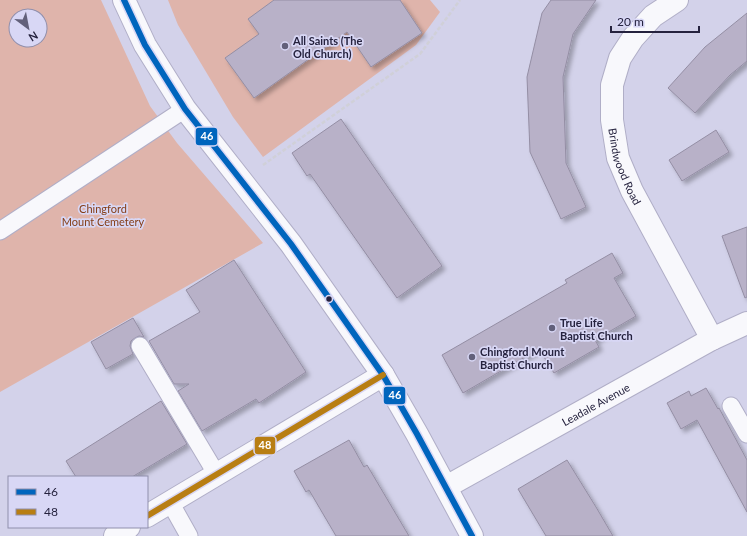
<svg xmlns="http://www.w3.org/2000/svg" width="747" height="536" font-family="Lato,sans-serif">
	<defs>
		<filter id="shadow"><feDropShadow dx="3.5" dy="3.5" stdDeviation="2" flood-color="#0004"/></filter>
	</defs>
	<rect width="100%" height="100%" fill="#d3d2ea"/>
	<g fill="#dfb4ab" fill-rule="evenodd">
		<path d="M0,0H101L150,106L177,143L263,243L0,392ZM16,16H40V40H16Z"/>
		<path d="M168,0H430L440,12L416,45L263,157L233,117L178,25Z"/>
	</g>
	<g fill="#b8b1c8" stroke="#948ea4" filter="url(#shadow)">
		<path d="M274,0H400L422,33L371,67L347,32L254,98L225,58L259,34L248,19Z"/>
		<path d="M551,0H596L573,34L563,77L566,163L586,207L561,219L530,152L527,77L542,13Z"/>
		<path d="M747,13V61L730,75L695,113L668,88L705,47Z"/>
		<path d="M341,119L442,266L397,298L310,174L307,176L292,153Z"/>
		<path d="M716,130L729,152L682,181L669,160Z"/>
		<path d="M747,227V297L745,298L722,236Z"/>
		<path d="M612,253L623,273L614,278L636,316L595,340L599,347L554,373L539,349L463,393L442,355L567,283L565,280Z"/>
		<path d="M234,260L306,372L259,403L256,399L202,431L178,391L189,384H174L149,341L200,312L186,290Z"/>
		<path d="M133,318L144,337L139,336L135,338L131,341L130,346L133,354L106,369L91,342Z"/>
		<path d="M706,388L718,409L719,408L747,460V512L697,420L681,429L667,403L689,391L691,396Z"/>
		<path d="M161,401L187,444L132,477H76L66,461Z"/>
		<path d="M349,440L364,467L367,465L409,536H336L309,490L306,492L294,471Z"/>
		<path d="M567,460L596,507L613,536H546L518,489Z"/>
	</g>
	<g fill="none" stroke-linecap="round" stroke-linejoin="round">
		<defs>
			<g id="service">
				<path d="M0,231L185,109"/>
				<path d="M140,346L217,475"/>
				<path d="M731,406L747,434"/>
				<path d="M170,502L189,536"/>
			</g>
			<g id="minor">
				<path id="s1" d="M677,0L653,16L633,38L620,58L612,85V120L618,158L632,191L712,339"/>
				<path id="s2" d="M446,487L712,339L747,323"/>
				<path d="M147,516L383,375"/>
				<path d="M115,536L129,527"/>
			</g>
			<path id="primary" d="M124,0L145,45L185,109L291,244L383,375L417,434L472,536"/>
		</defs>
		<use href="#service" stroke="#b0aec7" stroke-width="19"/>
		<use href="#minor" stroke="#b0aec7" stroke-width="24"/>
		<use href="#primary" stroke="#b0aec7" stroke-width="24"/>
		<path stroke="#d0d0d8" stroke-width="2.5" stroke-dasharray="4 2" stroke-linecap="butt" d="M263,165L420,54L460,0"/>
		<use href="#service" stroke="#f8f8fc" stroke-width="17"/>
		<use href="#minor" stroke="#f8f8fc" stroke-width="22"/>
		<use href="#primary" stroke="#f8f8fc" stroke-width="22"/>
		<defs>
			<path id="bus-1" d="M124,0L145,45L185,109L291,244L383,375L417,434L472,536"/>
			<path id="bus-2" d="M147,516L383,375"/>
		</defs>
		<use href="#bus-1" stroke="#d8d7f5" stroke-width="9"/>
		<use href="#bus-2" stroke="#d8d7f5" stroke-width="9"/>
		<use href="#bus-1" stroke="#0065bd" stroke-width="6"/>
		<use href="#bus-2" stroke="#b87e13" stroke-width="6"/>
	</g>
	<g fill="#62607a" stroke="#d8d7f5" stroke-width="1.5">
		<circle cx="285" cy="46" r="4"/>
		<circle cx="552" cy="328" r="4"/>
		<circle cx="472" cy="357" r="4"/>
	</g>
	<circle fill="#25223e" stroke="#d8d7f5" stroke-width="1.5" cx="329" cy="299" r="3.5"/>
	<g text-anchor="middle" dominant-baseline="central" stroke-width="3.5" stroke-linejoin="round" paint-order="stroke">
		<g font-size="11" font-weight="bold" fill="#25223e" stroke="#d8d7f5" text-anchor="start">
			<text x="293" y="40">All Saints (The<tspan x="293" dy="13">Old Church)</tspan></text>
			<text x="560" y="322">True Life<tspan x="560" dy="13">Baptist Church</tspan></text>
			<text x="480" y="351">Chingford Mount<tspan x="480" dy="13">Baptist Church</tspan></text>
		</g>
		<g font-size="11" fill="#25223e" stroke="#d8d7f5">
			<text stroke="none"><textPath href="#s1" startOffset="194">Brindwood Road</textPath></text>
			<text stroke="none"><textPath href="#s2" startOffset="171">Leadale Avenue</textPath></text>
		</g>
		<g font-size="11" fill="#843d16" stroke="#d8d7f5">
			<text x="103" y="208">Chingford<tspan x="103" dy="13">Mount Cemetery</tspan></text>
		</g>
	</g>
	<g stroke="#d8d7f5" stroke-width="1.5">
		<rect x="195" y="127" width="23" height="19" rx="4" fill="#0065bd"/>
		<rect x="383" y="386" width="23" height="19" rx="4" fill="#0065bd"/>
		<rect x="254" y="436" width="22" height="19" rx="4" fill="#b87e13"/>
	</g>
	<g font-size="11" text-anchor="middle" font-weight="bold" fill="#fff">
		<text x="207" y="140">46</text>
		<text x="395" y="399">46</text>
		<text x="265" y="449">48</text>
	</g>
	<rect x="8" y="476" width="140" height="52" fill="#d8d7f5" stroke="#908fac"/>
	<rect x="16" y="489" width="20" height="6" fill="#0065bd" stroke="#908fac"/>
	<text x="44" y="496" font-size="12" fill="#25223e">46</text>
	<rect x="16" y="509" width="20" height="6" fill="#b87e13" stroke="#908fac"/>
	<text x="44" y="516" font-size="12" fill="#25223e">48</text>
	<g transform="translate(28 28) rotate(148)"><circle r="19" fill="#d8d7f5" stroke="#908fac"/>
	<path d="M0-3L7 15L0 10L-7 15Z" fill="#62607a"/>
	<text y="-6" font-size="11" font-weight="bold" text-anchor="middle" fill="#25223e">N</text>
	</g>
	<path d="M611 26v6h88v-6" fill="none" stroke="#25223e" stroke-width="2"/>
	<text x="617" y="26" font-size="12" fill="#25223e" stroke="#d8d7f5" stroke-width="3" paint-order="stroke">20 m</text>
</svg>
